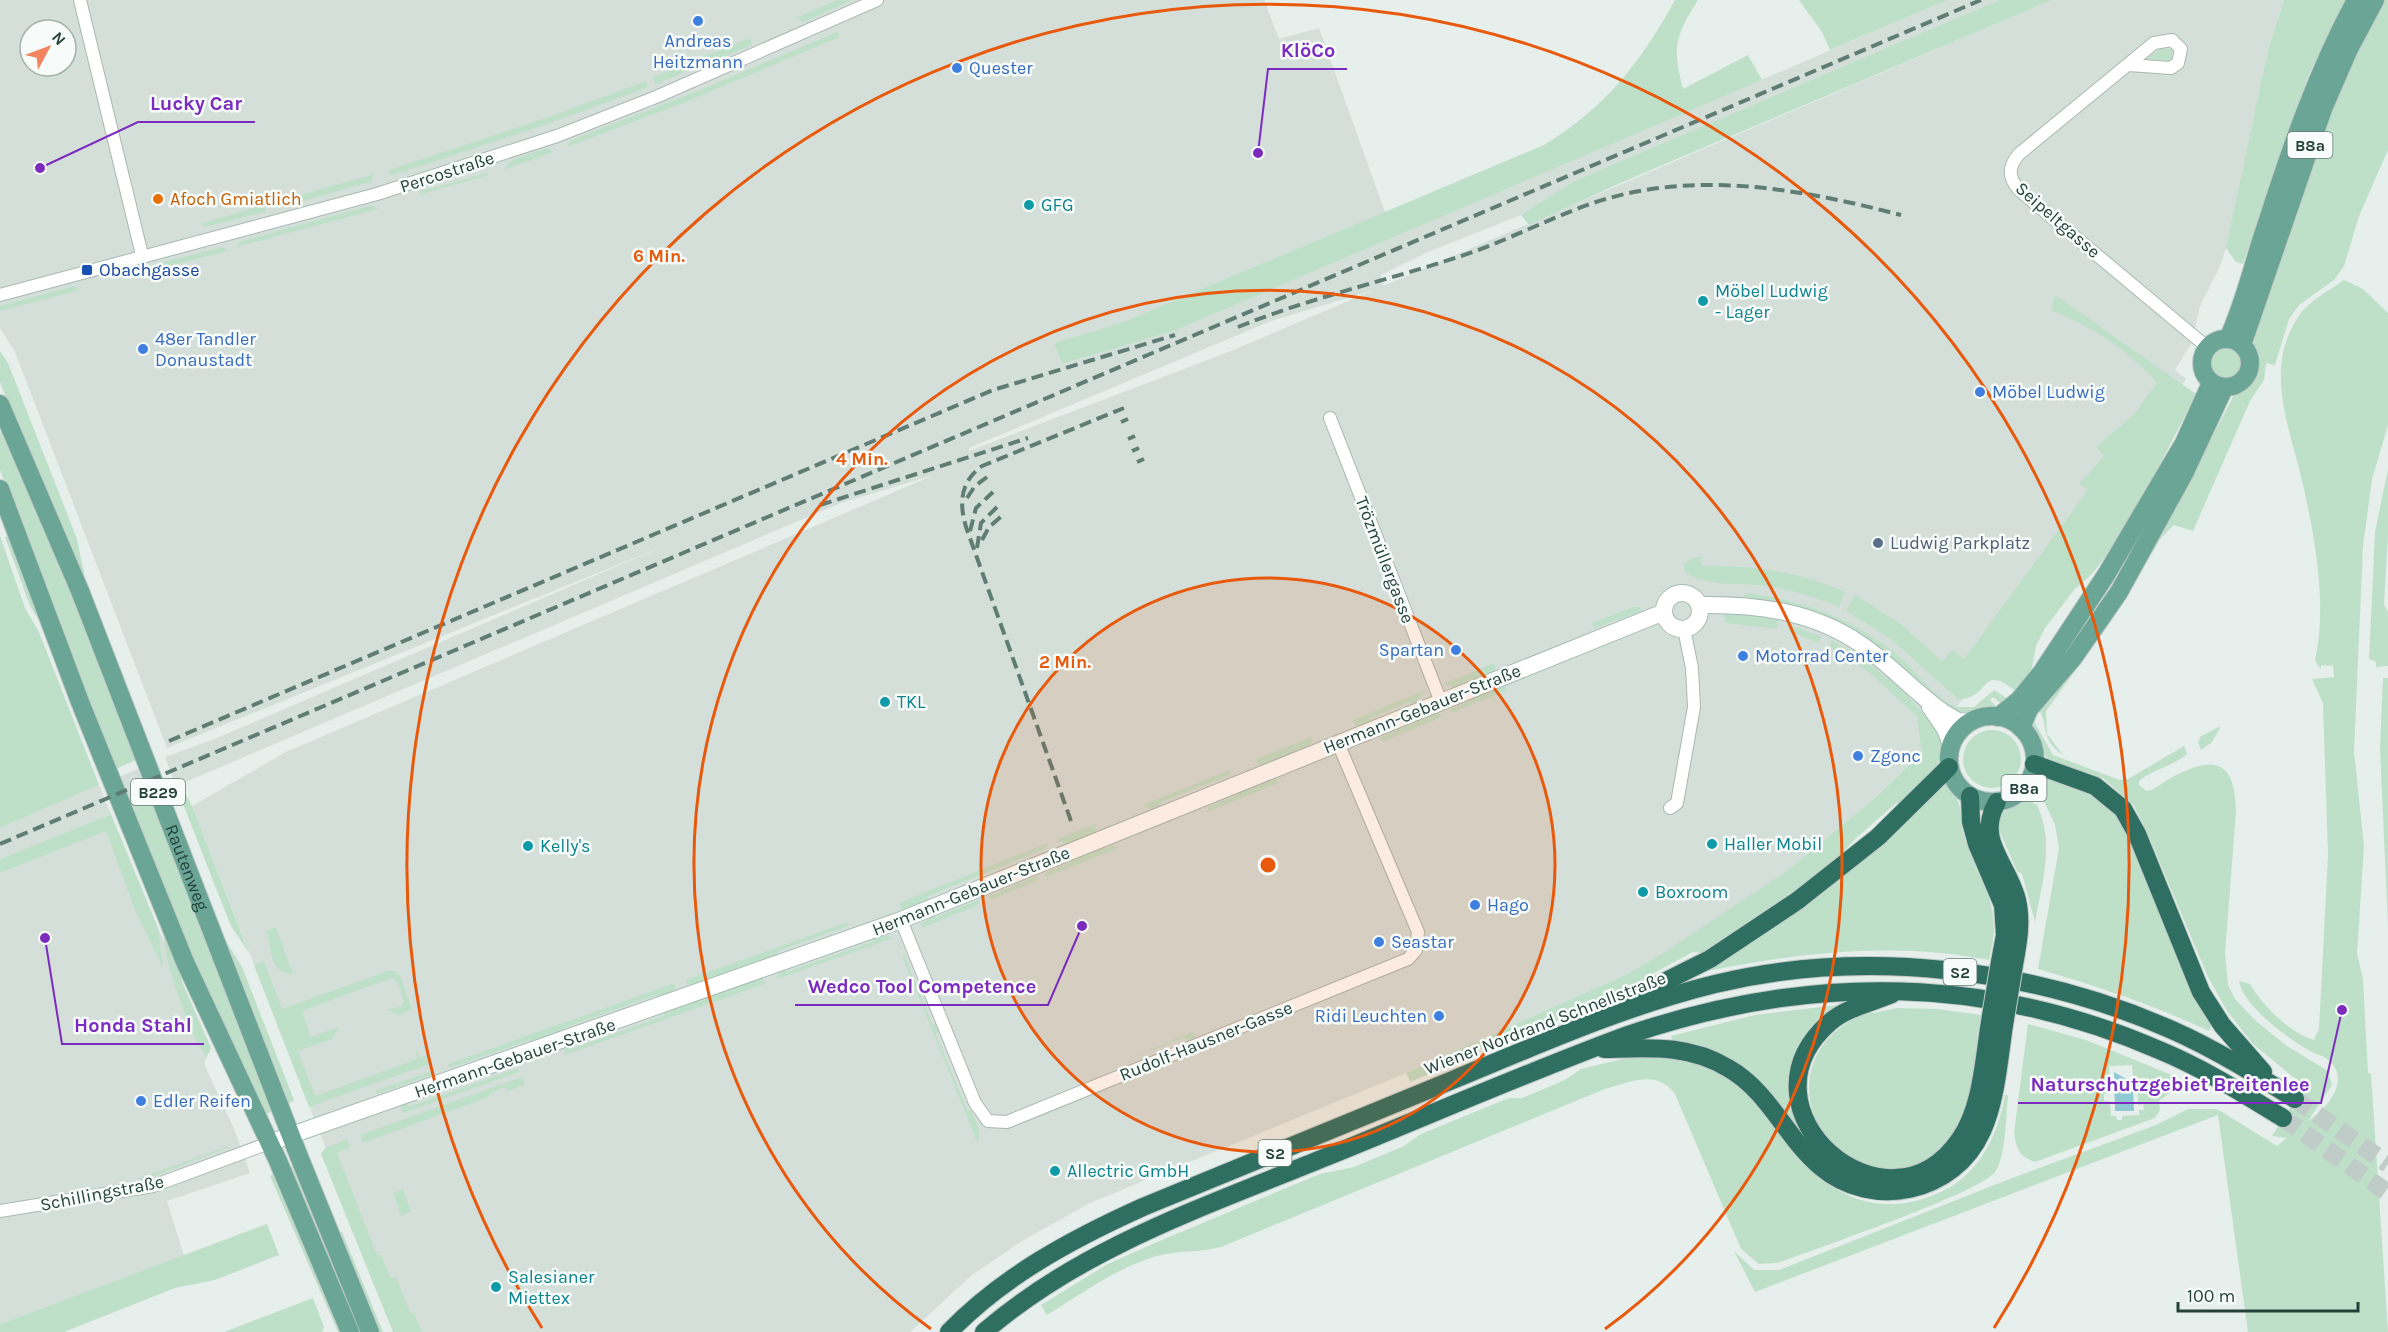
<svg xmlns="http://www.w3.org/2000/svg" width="2388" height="1332" font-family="Karla,sans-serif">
	<rect width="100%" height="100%" fill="#e6efeb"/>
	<g fill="#d4dfda" fill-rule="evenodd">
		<path d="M0,0H1264L1279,39L1319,28L1385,212L1123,322L1054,343L1062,364L1174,331L1948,0H1999L1574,181L1521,215L1428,252L1381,275L1383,286L2052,0H2284L2268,50L2230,236L2220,266L2200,306L2192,342L2175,370L2186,379L1981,676L1922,751L1875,798L1788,870L1663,953L1627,974L1406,1073L1090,1203L1022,1241L972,1275L910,1332H408L366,1251L192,806L286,752L934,475L841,503L176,786L165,757L212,740L669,544L167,748L15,352L0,328ZM30,30H66V66H30ZM1374,290L1226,353L969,451V448L1271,321Z"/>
		<path d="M141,768L152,796L130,806L118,777Z"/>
		<path d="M99,785L111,814L0,859V828Z"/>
		<path d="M110,820L211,1048L204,1064L234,1129L250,1173L167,1201L184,1256L0,1324V868Z"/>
	</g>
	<g fill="#bfe0c8" fill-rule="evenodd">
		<path d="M837,0H852L804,22L796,18Z"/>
		<path d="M1675,0H1698C1675,37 1672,46 1683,89L1748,55L1762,80L1174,331L1062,364L1054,343L1123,322L1544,145C1605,108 1641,62 1675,0Z"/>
		<path d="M1799,0H1948L1830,50L1822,32Z"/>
		<path d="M1999,0H2052L1618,184L1529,225L1521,215L1574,181Z"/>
		<path d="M2284,0H2346L2309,74L2243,264L2236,262L2226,248L2268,50Z"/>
		<path d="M2385,0H2388V150L2359,216L2344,266L2334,280L2299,305L2289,319L2275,365L2266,363L2264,380L2250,401L2193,531L2174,525L2161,538L2113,619L2046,711L2047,734L2063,755C2038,738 2050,722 2037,708L2168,521L2235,393L2247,386L2255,376L2257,356L2253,345L2266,298L2333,102Z"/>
		<path d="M837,32L840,37L688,101L567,147L571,140L700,90Z"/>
		<path d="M750,38L752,45L656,84L653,77Z"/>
		<path d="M2162,48L2173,50L2171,60H2145Z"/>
		<path d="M646,81L648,87C564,119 478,148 393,175L389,174V170L543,119Z"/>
		<path d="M547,148L554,152L503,170L512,160Z"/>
		<path d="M487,173L489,175L418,195L421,191Z"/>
		<path d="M374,174L371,182L285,206L279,201Z"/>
		<path d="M267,204L265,212L205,227L200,224Z"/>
		<path d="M372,205L378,209L236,247L239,242Z"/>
		<path d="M222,247L227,251L142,273L141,268Z"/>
		<path d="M2344,280L2363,289L2388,313V425L2372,479L2363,546L2354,751L2364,846L2357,954L2363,979L2368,1073L2371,1074L2388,1332H2248L2218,1115L1755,1292L1734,1251L1754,1270H1779L2007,1180L2156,1125L2188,1109H2217L2277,1146L2287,1138L2272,1136L2304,1086L2253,1044L2227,1011L2208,977L2147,832L2134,806L2104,779L2054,763L2046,757L2034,731L2032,718L2053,755L2120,780L2128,779L2184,746L2187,754C2174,766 2153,769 2139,781V785L2147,791C2156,790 2162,782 2171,778C2213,755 2235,759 2236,811L2225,953L2228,985L2235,999L2256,1021L2287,1046L2328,1071L2332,1085L2308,1121C2327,1109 2353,1079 2327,1059C2324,1056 2318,1055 2314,1053C2292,1042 2242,1006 2239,981L2250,984C2262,1005 2290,1033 2314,1040L2319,1029L2328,855L2323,703L2312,679L2334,677L2333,666L2321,665V669L2315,661C2327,606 2316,544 2304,489C2292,432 2262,372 2298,317C2308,301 2329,291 2344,280Z"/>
		<path d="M74,286L80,290L0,311V306Z"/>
		<path d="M2055,295L2196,394L2128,527L2092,574L2074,590L2045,628L2036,646L2030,677L2018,693C1979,660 1991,700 1958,699L1892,640L1846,611L1855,595L1902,625L1942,661L1953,650L1964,659L2088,490L2079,484L2104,456L2096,447L2134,414L2157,383C2126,348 2094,328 2051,310Z"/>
		<circle cx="2226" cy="363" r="18"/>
		<path d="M0,351L8,363L77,539L85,578L23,440L0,382Z"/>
		<path d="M0,431L29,487L138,759L116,769L0,470Z"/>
		<path d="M2388,469V536L2384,605L2388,612V666L2376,667V662L2369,659L2375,532Z"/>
		<path d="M0,536L25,608L39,632L99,785L0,828Z"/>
		<path d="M5,537H11L44,628L30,606Z"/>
		<path d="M1702,556V566C1752,565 1799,571 1845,592L1839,607C1816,597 1792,590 1767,586C1736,582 1713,588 1685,573L1684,565L1690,559Z"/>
		<path d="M1747,593C1804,600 1857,620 1901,658C1918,674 1934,697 1955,707H1974L1994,690L2010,700L2001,704L1993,697L1990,700L1998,708C1987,708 1973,714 1962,712C1935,707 1904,667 1883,650C1845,620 1790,603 1743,597Z"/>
		<path d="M1633,607H1639L1642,611L1594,628L1592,623Z"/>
		<path d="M1723,614H1741L1779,619L1777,629L1726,623Z"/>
		<path d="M1790,625L1821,636L1819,643L1788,631Z"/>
		<path d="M1832,640L1862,658L1888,679L1890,677L1939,730L1942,745L1937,769L1904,801L1895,804L1854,840L1840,856L1800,888L1704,953L1693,952L1654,973L1635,990L1534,1030C1512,1035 1487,1042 1470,1057L1410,1082L1406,1073L1627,974L1663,953L1788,870L1875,798L1922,752L1917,720L1919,718L1869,672L1829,647Z"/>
		<path d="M1494,663L1496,671L1457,687L1443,684Z"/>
		<path d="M2383,678H2388V926L2380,748Z"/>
		<path d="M1503,684L1508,690L1451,713V709L1472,700L1471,697Z"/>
		<path d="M1426,690L1414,704L1409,702L1370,718V722L1356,727L1353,720Z"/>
		<path d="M1439,713L1442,717L1384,741L1378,738Z"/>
		<path d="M2221,726L2212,742L2201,750L2198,742L2201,736Z"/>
		<circle cx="1992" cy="759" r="29"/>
		<path d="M1311,737L1313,743L1259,766L1256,759Z"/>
		<path d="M1229,770L1231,774L1159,803V808L1149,809L1143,805Z"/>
		<path d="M2041,776L2089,789L2120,814L2212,1025L2209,1031C2153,1005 2097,986 2038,969L2059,848L2055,825L2037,786Z"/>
		<path d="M1276,777L1278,783L1207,812L1209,807L1239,794L1238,791Z"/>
		<path d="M1947,783C1968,811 1956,812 1965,839C1981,890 2004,902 1989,960C1894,941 1795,953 1702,972L1883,842Z"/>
		<path d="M180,784L192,806L249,953L231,926L223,906L176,786Z"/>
		<path d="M152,796L275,1110L266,1114L215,1010L130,806Z"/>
		<path d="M2024,798L2037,805C2055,843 2042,883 2035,922L2022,874L2017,871L1998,828L2001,813Z"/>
		<path d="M111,814L158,928L163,968L135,910L106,831L0,873V859Z"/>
		<path d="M1095,824L1096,830L1093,834L1066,845L1063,842H1059L1058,839Z"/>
		<path d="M1048,843L1047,848L928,896V901L903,911L899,903Z"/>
		<path d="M1113,845L1118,848L1046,877L1045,873L1071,862L1070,858L1103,846L1105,849Z"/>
		<path d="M1037,876L1038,880L990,900L989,896Z"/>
		<path d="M978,900L980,904L922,928L921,925L934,914L936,917Z"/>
		<path d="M848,922V926L778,951V955L688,985L686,980Z"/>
		<path d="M276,927L293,975C267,970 273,950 266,931Z"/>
		<path d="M164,932L181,971L182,982L211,1048L207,1056C193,1045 160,951 164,932Z"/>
		<path d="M882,935L894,938L777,979L780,970L784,969L786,972L874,941L873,938Z"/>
		<path d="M223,936L242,967L294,1100L286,1106Z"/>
		<path d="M904,954L932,1024H935L939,1032L936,1034L967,1110H971L979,1130L978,1144L903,958Z"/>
		<path d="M264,961L282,1009L387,971H395L400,976L412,1009L399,1015L387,1010L401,1006L404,1001L397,981L392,978L302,1011L311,1037L339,1027L332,1039L298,1051L315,1096L417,1059L416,1049L420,1058L429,1055L432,1063L309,1107L254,965Z"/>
		<path d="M761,978L767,983L565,1055L564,1053L566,1046L571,1049L664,1016V1011Z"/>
		<path d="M675,983L676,991L658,998L656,995L564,1028V1031L531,1043L530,1040L449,1068L448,1064Z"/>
		<path d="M1846,1004L1810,1035L1800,1125L1795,1127L1773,1098L1673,1041L1671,1036L1755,1015Z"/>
		<path d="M1897,1008L1937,1009L1981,1015C1975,1051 1974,1093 1958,1126C1951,1141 1937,1153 1923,1161C1834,1209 1747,1060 1870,1011L1873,1013Z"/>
		<path d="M2028,1024L2086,1040L2179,1078L2171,1092L2159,1101L2160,1110L2155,1118L2035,1162C2018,1156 2017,1149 2014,1133ZM2132,1065L2133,1078L2138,1080V1105L2143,1104L2144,1110H2139V1115L2122,1116V1120H2117L2116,1116H2111L2110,1101H2104V1094L2110,1093L2109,1066Z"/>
		<path d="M1192,1032L1196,1037L1187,1041L1185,1037L1124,1061Z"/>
		<path d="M1639,1055C1666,1058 1694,1058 1718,1072C1778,1105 1786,1170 1852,1197C1882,1208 1907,1206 1936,1194C1977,1178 1998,1137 2005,1095H2008C2006,1114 2006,1157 1995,1172C1979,1193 1823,1246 1789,1259L1777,1263L1759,1264L1741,1249L1675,1094C1657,1069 1630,1082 1605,1089L1221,1247C1200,1253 1178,1250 1157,1256C1118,1267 1081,1294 1047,1315L1041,1305L1106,1265L1157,1242L1320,1174L1354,1167L1404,1146L1421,1134L1509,1098H1522L1565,1080L1581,1069Z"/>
		<path d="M518,1068L519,1072L403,1113L400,1105L407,1103L409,1107Z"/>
		<path d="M434,1070L431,1075L377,1094L375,1091Z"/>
		<path d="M522,1077L525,1085L507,1091L505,1087L489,1094V1097L363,1143L360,1135Z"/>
		<path d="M347,1139L350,1147L337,1153L377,1255H381L391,1278L396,1277L410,1313H414L422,1332H393L321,1154L325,1148Z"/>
		<path d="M226,1147H230L144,1180L137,1179Z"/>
		<path d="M293,1166L328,1255L364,1332H358L285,1169Z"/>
		<path d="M274,1174L275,1178L343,1332H338L270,1176Z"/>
		<path d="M403,1189L411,1212L401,1216L393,1193Z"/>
		<path d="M267,1224L279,1255L215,1280L175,1288L64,1332H0V1324Z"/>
		<path d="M342,1232L383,1332H377L337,1233Z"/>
		<path d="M313,1298L324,1327L322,1332H224Z"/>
	</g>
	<path fill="#8ec9d4" d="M2114,1072L2128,1080L2129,1088L2133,1089L2134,1111H2115Z"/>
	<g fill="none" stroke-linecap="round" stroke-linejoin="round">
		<g stroke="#bfccc8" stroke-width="18" stroke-dasharray="18 9" stroke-linecap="butt">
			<path d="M2295,1099L2388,1164"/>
			<path d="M2283,1118L2388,1193"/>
		</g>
		<defs>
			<g id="street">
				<path d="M80,0L142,255"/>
				<path d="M2129,65L2171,68L2178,63L2181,49L2172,40L2154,43L2019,154C2008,167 2008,177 2019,190L2207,347"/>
				<path d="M0,295L377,194L557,136L656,97L877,0"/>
				<path d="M1330,418L1441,702"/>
				<path d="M1670,808L1677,803L1694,707L1692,668L1684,629"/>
				<path d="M901,920L975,1103L988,1121L1007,1122L1408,959L1416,950L1418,932L1338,743"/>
				<path d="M0,1211L153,1186L269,1143"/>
			</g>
			<g id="secondary">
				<circle cx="1682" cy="611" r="18"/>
				<path d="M1699,605C1757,604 1813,611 1862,645C1891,665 1914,692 1943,712L1958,721L1970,722"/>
				<path d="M1930,707L1945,729L1951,745"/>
				<path d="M269,1143L901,920L1664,612"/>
			</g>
			<g id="primary">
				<circle cx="2226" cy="363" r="24"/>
				<path d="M2228,339C2245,302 2253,264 2266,226C2291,148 2317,72 2356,0"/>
				<path d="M2242,345L2323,109L2349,49L2375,0"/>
				<path id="s1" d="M0,404L80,591L298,1154L370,1332"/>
				<path d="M0,489L80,702L185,962L278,1161L350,1332"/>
				<circle cx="1992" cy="759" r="43"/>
				<path d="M1998,717L2019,700L2042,672L2106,575L2184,443L2211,383"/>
				<path d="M2021,728L2029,709L2073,658L2119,592L2185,472L2224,388"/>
			</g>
			<g id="highway">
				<path d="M2034,764L2095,786L2123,809L2137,834L2201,992L2222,1025L2263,1072"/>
				<path d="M1970,796L1971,822L1977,844L2003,905L2005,935L2000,962"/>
				<path d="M1997,802C1975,841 2008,863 2017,900C2022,922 2018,943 2014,965"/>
				<path d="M1892,994C1871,1003 1848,1007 1830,1022C1730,1109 1887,1246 1960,1139C1983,1106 1984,1055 1991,1016"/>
				<path d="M1630,1004L1640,994L1710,959L1797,901L1878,837L1949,767"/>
				<path d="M1604,1049C1648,1048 1688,1044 1728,1068C1770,1092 1785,1137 1821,1167C1872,1210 1954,1194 1982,1131C1997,1098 1999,1055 2005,1019"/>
				<path d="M949,1332C1003,1276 1072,1239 1143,1207C1247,1164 1351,1122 1455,1079C1540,1044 1625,1006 1715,984C1864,948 2032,968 2172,1030C2215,1049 2255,1074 2295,1099"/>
				<path d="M984,1332C1081,1248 1204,1207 1321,1159C1423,1118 1525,1073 1628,1035C1808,974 1984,974 2159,1050C2203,1068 2242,1093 2283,1118"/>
			</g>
		</defs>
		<use href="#street" stroke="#a8b8b2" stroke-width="14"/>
		<use href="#secondary" stroke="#a4bbb3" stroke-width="18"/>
		<use href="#primary" stroke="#c2cac8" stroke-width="20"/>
		<use href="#highway" stroke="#c2cac8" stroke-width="20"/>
		<use href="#street" stroke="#fff" stroke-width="12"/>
		<use href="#secondary" stroke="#fff" stroke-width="16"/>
		<use href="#primary" stroke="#6aa596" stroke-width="18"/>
		<use href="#highway" stroke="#2f6f62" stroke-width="18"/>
		<g stroke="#5f7d75" stroke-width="4" stroke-dasharray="12 6" stroke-linecap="butt">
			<path d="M1238,327C1310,298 1385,281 1458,257C1505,242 1547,219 1593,203C1694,169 1801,189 1901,215"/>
			<path d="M1121,422L1128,419"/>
			<path d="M1128,439L1135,436"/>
			<path d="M1132,451L1139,448"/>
			<path d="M1137,462L1144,459"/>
			<path d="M967,498L975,486L987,477"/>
			<path d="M820,505L1028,438"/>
			<path d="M970,531L976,508L993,492"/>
			<path d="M982,540L989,527L1003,515"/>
			<path d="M977,548L981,523L999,505"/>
			<path d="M169,741L993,390L1175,335"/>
			<path d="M1071,821L966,527C959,503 960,482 982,466L1124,408"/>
			<path d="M0,844L1981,0"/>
		</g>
		<defs>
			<g id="highway-bridge">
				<path d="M1991,1016L2000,962"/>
				<path d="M2005,1019L2014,965"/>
			</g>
		</defs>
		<use href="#highway-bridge" stroke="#c2cac8" stroke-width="20" stroke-linecap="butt"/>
		<use href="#highway-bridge" stroke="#2f6f62" stroke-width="18"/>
	</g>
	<circle cx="1268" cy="865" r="287" fill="#e8590c" fill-opacity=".12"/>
	<g fill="none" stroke="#e8590c" stroke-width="3">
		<circle cx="1268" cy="865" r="287"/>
		<path d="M931 1329A574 574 0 1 1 1605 1329"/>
		<path d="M542 1328A861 861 0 1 1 1994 1328"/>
	</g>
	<g fill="#3f7fe0" stroke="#f7fbf9" stroke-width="2">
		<circle cx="698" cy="21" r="6"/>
		<circle cx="957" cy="68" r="6"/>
		<circle cx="143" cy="349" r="6"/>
		<circle cx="1980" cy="392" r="6"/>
		<circle cx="1456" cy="650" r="6"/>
		<circle cx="1743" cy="656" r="6"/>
		<circle cx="1858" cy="756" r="6"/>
		<circle cx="1475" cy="905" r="6"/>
		<circle cx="1379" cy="942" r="6"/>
		<circle cx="1439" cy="1016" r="6"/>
		<circle cx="141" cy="1101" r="6"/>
	</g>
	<circle fill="#e8710a" stroke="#f7fbf9" stroke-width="2" cx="158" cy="199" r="6"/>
	<g fill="#0f9aa8" stroke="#f7fbf9" stroke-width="2">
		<circle cx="1029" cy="205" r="6"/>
		<circle cx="1703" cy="301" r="6"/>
		<circle cx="885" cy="702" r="6"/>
		<circle cx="1712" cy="844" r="6"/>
		<circle cx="528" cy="846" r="6"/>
		<circle cx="1643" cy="892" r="6"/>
		<circle cx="1055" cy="1171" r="6"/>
		<circle cx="496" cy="1287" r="6"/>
	</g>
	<rect fill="#1a4fb4" stroke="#f7fbf9" stroke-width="2" x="81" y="264" width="12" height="12" rx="3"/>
	<circle fill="#5c6f8a" stroke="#f7fbf9" stroke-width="2" cx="1878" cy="543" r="6"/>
	<g text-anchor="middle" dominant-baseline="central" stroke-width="5" stroke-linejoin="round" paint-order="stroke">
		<g fill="#f7fbf9" stroke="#637a73" stroke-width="1.5">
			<rect x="2287.5" y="132" width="45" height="26" rx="4.5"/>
			<rect x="2001.5" y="775" width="45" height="26" rx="4.5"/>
			<rect x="131" y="779" width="54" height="26" rx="4.5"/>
			<rect x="1943.5" y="959" width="33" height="26" rx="4.5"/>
			<rect x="1258.5" y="1140" width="33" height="26" rx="4.5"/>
		</g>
		<g font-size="16" font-weight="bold" fill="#24423a">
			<text x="2310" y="145">B8a</text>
			<text x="2024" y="788">B8a</text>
			<text x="158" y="792">B229</text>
			<text x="1960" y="972">S2</text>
			<text x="1275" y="1153">S2</text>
		</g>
		<g font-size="18" fill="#366cbe" stroke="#f7fbf9" text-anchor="start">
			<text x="698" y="41" text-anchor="middle">Andreas<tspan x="698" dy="21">Heitzmann</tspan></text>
			<text x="969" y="68">Quester</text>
			<text x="155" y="339">48er Tandler<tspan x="155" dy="21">Donaustadt</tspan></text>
			<text x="1992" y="392">Möbel Ludwig</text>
			<text x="1444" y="650" text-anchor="end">Spartan</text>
			<text x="1755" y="656">Motorrad Center</text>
			<text x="1870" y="756">Zgonc</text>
			<text x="1487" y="905">Hago</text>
			<text x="1391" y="942">Seastar</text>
			<text x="1427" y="1016" text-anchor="end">Ridi Leuchten</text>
			<text x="153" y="1101">Edler Reifen</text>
		</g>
		<g font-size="18" fill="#24423a" stroke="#f7fbf9">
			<text transform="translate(447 172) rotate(-18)">Percostraße</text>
			<text transform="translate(2058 220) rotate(41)">Seipeltgasse</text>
			<text transform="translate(1385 560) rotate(69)">Trözmüllergasse</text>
			<text transform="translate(1422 709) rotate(-22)">Hermann-Gebauer-Straße</text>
			<text stroke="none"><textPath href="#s1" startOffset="500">Rautenweg</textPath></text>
			<text transform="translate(971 891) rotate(-22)">Hermann-Gebauer-Straße</text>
			<text transform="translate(1545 1023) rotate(-21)">Wiener Nordrand Schnellstraße</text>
			<text transform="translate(1206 1041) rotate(-22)">Rudolf-Hausner-Gasse</text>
			<text transform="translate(515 1058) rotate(-19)">Hermann-Gebauer-Straße</text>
			<text transform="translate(102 1193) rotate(-11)">Schillingstraße</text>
		</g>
		<g font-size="18" fill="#c56008" stroke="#f7fbf9" text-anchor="start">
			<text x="170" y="199">Afoch Gmiatlich</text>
		</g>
		<g font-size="18" fill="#0d838f" stroke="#f7fbf9" text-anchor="start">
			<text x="1041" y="205">GFG</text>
			<text x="1715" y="291">Möbel Ludwig<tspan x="1715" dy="21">- Lager</tspan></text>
			<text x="897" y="702">TKL</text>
			<text x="1724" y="844">Haller Mobil</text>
			<text x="540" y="846">Kelly's</text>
			<text x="1655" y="892">Boxroom</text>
			<text x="1067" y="1171">Allectric GmbH</text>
			<text x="508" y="1277">Salesianer<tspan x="508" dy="21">Miettex</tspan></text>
		</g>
		<g font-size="18" fill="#164399" stroke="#f7fbf9" text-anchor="start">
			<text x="99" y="270">Obachgasse</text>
		</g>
		<g font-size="18" fill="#4e5e75" stroke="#f7fbf9" text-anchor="start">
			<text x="1890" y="543">Ludwig Parkplatz</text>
		</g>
	</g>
	<circle cx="1268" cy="865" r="9" fill="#e8590c" stroke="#f7fbf9" stroke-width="3"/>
	<g font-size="18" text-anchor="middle" font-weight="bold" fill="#e8590c" stroke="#f7fbf9" stroke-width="5" stroke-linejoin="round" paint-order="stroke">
		<text x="659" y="262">6 Min.</text>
		<text x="862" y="465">4 Min.</text>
		<text x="1065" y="668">2 Min.</text>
	</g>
	<path fill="none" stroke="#7b2cbf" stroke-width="2" d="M1258 153L1268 69H1347M40 168L138 122H255M1082 926L1048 1005H795M45 938L62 1044H204M2342 1010L2321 1103H2018"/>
	<g fill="#7b2cbf" stroke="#f7fbf9" stroke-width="2">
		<circle cx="1258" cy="153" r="6"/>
		<circle cx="40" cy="168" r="6"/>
		<circle cx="1082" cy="926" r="6"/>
		<circle cx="45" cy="938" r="6"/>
		<circle cx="2342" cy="1010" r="6"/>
	</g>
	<g font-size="20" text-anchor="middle" font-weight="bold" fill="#7b2cbf" stroke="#f7fbf9" stroke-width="5" stroke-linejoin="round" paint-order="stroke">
		<text x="1308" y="57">KlöCo</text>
		<text x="196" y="110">Lucky Car</text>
		<text x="922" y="993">Wedco Tool Competence</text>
		<text x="133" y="1032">Honda Stahl</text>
		<text x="2170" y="1091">Naturschutzgebiet Breitenlee</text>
	</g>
	<g transform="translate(48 48) rotate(49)"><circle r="28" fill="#f7fbf9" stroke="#a3b1ad" stroke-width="1.5"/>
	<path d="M0-4.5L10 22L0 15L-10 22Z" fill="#f4845f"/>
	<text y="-9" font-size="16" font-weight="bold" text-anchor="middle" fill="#24423a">N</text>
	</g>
	<path d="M2178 1302v9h180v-9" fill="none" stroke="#24423a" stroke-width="3"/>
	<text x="2187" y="1302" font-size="18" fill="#24423a" stroke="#f7fbf9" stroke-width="4.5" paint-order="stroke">100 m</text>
</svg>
